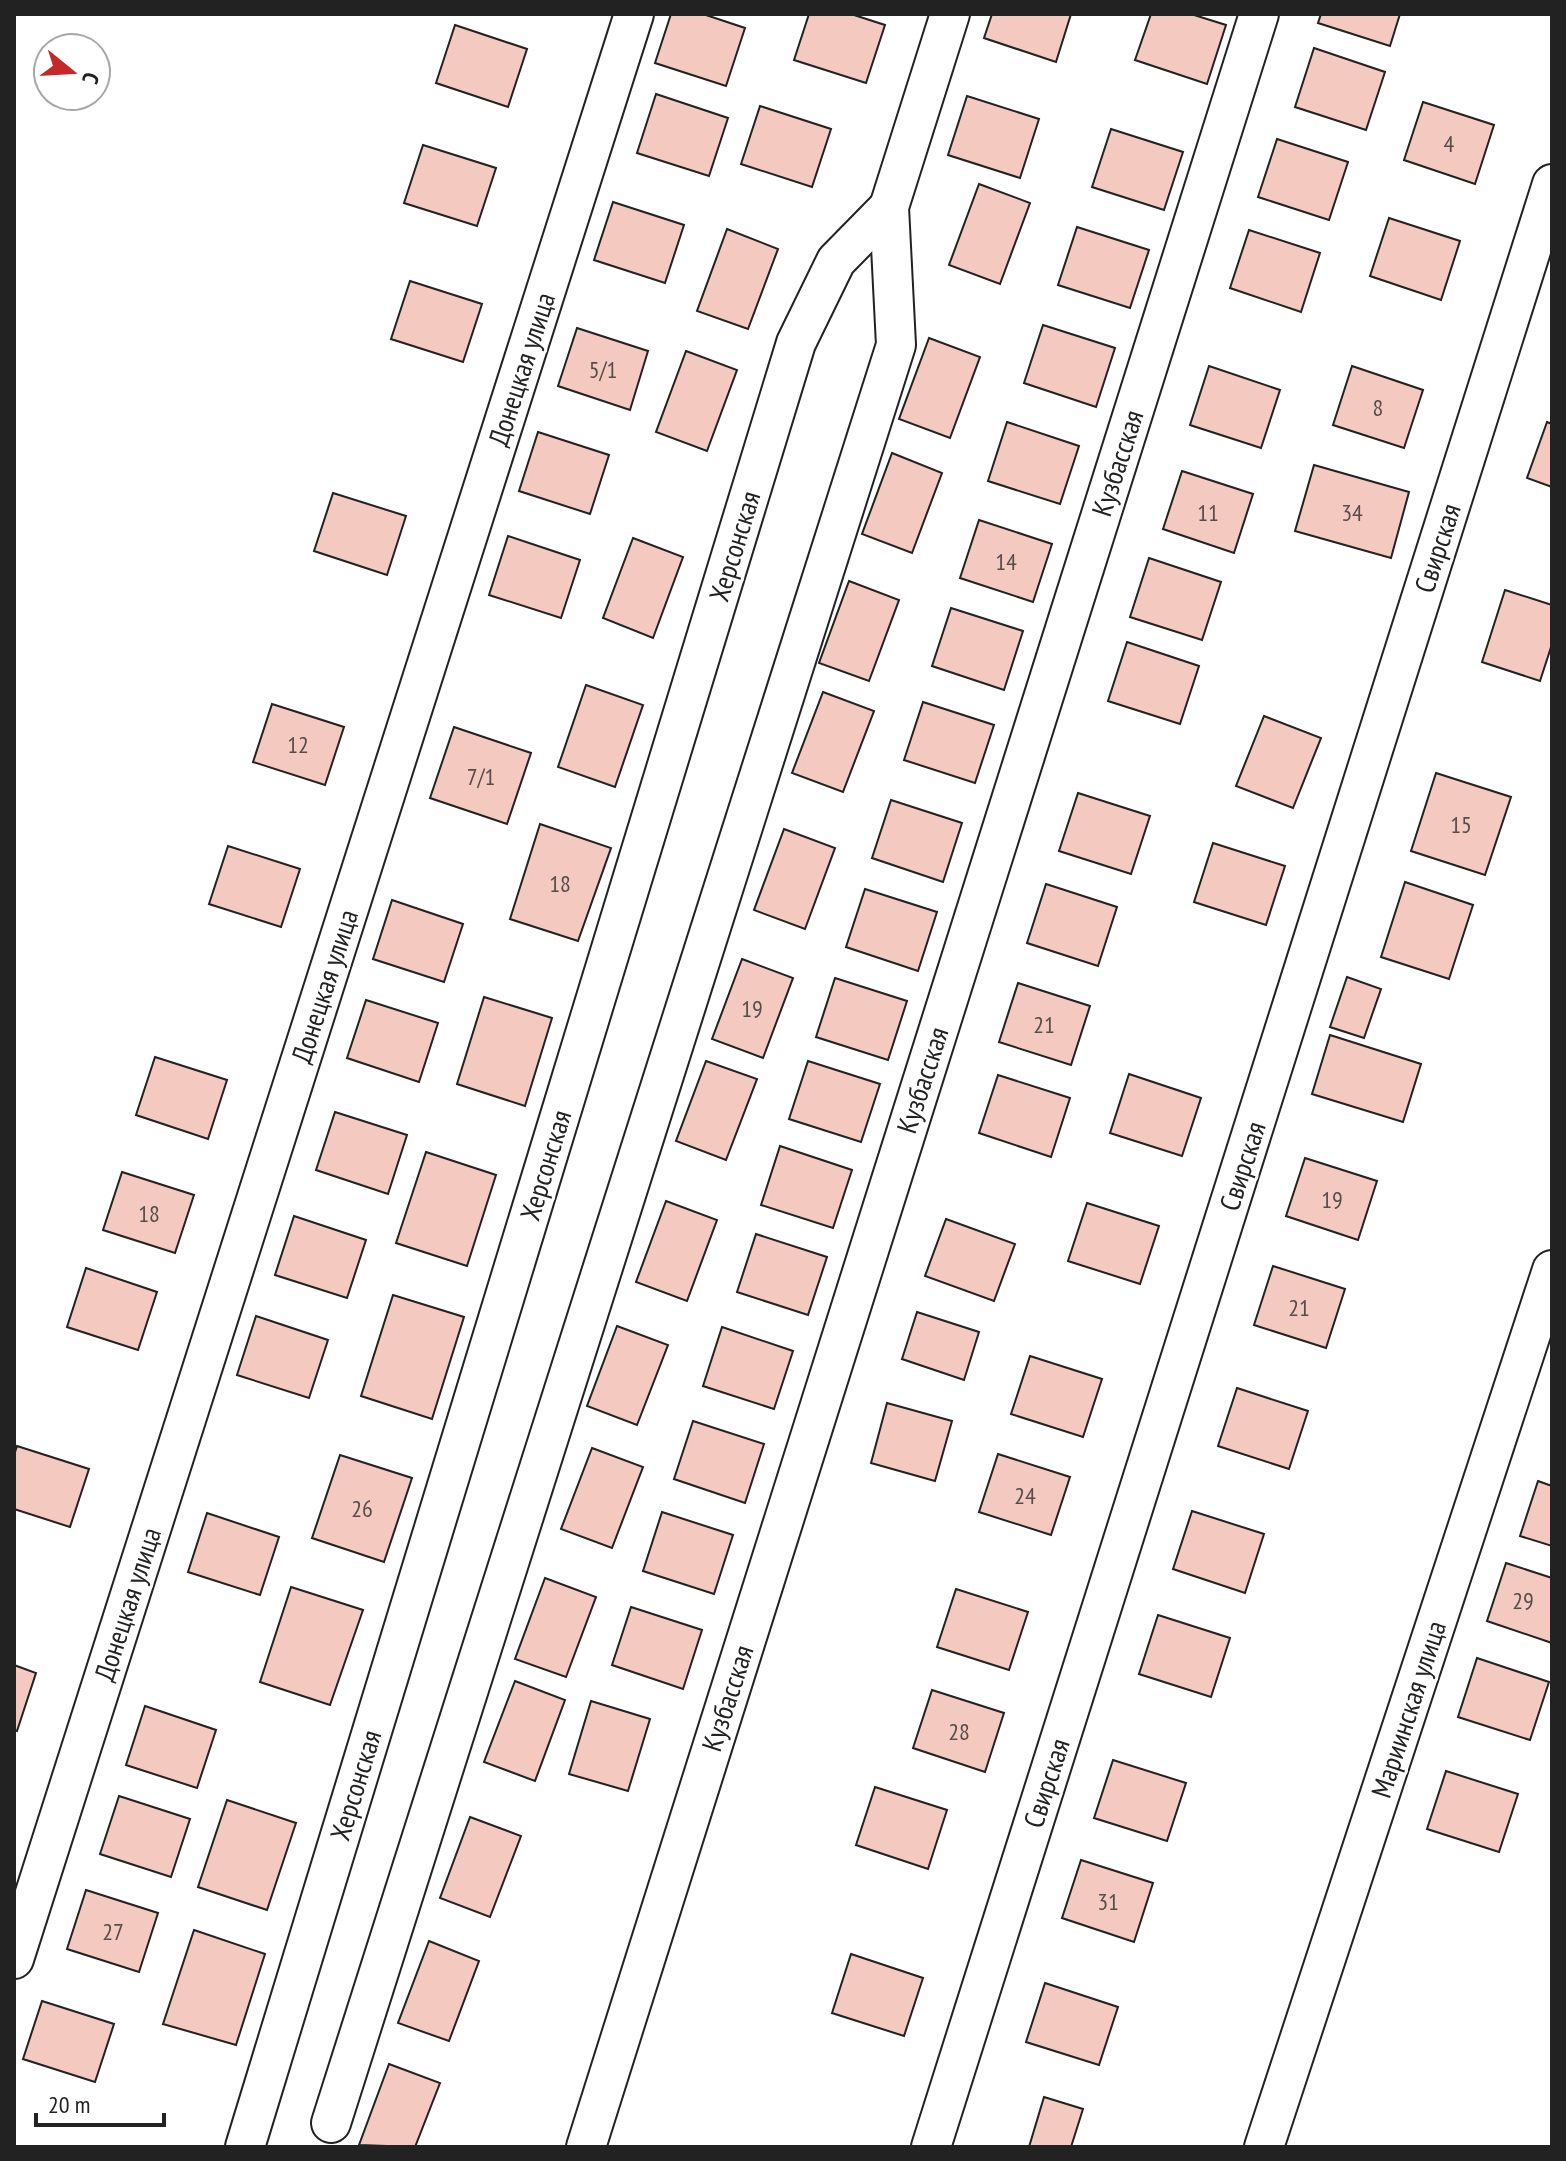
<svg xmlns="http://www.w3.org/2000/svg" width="1566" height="2161" font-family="'PT Sans Narrow',sans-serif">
	<rect width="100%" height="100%" fill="#fff"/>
	<g fill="#f3c9c0" stroke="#222" stroke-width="2">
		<path d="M671,14H703L745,28L726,86L655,63Z"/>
		<path d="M809,14H851L885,25L866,83L794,60Z"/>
		<path d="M992,14H1071L1056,62L984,38Z"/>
		<path d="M1151,14H1191L1226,25L1207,84L1135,60Z"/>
		<path d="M1321,14H1400L1390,46L1318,23Z"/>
		<path d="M455,25L527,49L508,107L436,83Z"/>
		<path d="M1314,48L1385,72L1366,130L1295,107Z"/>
		<path d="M656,94L728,118L709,176L637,153Z"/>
		<path d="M967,96L1039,119L1020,178L948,155Z"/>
		<path d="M1423,102L1494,125L1475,184L1404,160Z"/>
		<path d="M760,106L831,129L812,187L741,164Z"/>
		<path d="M1111,129L1183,152L1164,210L1092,187Z"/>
		<path d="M1277,139L1348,162L1329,220L1258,197Z"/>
		<path d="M423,145L496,168L477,226L404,203Z"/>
		<path d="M979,184L1030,203L1000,284L949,265Z"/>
		<path d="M613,202L684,225L665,283L594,260Z"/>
		<path d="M1389,218L1460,241L1441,300L1370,276Z"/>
		<path d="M1077,227L1149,250L1130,308L1058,285Z"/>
		<path d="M727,229L778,249L748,329L697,311Z"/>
		<path d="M1249,230L1320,253L1301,312L1230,288Z"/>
		<path d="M410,281L482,304L463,362L391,339Z"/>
		<path d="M1043,325L1115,348L1096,407L1024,383Z"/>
		<path d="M577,328L648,351L630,410L558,386Z"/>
		<path d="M929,338L980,357L950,438L899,419Z"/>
		<path d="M686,351L737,370L707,451L656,432Z"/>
		<path d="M1209,366L1280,390L1261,448L1190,425Z"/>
		<path d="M1352,366L1423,390L1404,448L1333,425Z"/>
		<path d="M1007,422L1079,446L1060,504L988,481Z"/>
		<path d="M1547,422L1552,424V487L1527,478Z"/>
		<path d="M538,432L609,455L590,514L519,491Z"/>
		<path d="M892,453L942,473L912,553L862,534Z"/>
		<path d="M1314,465L1409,492L1391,558L1295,531Z"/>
		<path d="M1182,471L1253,494L1234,553L1163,529Z"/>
		<path d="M333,493L406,516L387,575L314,551Z"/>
		<path d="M979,520L1052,544L1033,602L960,578Z"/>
		<path d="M508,536L580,560L561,618L489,595Z"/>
		<path d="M633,538L683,557L653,638L603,618Z"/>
		<path d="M1149,558L1221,582L1202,640L1130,617Z"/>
		<path d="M849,581L899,600L869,681L819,663Z"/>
		<path d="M1505,590L1552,605V644L1540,681L1482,662Z"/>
		<path d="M951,608L1023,631L1004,690L932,666Z"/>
		<path d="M1127,642L1199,666L1180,724L1108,701Z"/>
		<path d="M586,685L643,705L615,787L558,767Z"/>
		<path d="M823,692L874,711L843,792L792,773Z"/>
		<path d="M923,702L994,725L975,783L904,760Z"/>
		<path d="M272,704L344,727L325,785L253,762Z"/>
		<path d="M1264,716L1321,738L1293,808L1236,786Z"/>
		<path d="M454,727L531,753L507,824L430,798Z"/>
		<path d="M1436,773L1511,797L1485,875L1411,851Z"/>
		<path d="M1078,793L1150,816L1131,874L1059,851Z"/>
		<path d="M891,800L962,823L943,882L872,858Z"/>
		<path d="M540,824L611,848L578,941L510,919Z"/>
		<path d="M784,829L835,848L805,929L754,910Z"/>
		<path d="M1213,843L1285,866L1266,925L1194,902Z"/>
		<path d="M228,846L300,869L281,927L209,904Z"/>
		<path d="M1405,882L1473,905L1449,979L1381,957Z"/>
		<path d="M1046,884L1117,907L1098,966L1027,943Z"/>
		<path d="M865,889L937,912L918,971L846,947Z"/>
		<path d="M392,900L463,924L444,982L373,959Z"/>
		<path d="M742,959L793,978L763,1058L712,1039Z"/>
		<path d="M1347,977L1381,989L1364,1038L1330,1027Z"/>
		<path d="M835,978L907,1001L888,1060L816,1037Z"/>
		<path d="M1018,983L1090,1006L1071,1065L999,1042Z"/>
		<path d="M484,997L552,1018L525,1106L457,1084Z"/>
		<path d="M366,1000L438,1023L419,1082L347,1058Z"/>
		<path d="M1330,1035L1421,1064L1403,1122L1312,1094Z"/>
		<path d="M155,1057L227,1080L208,1139L136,1115Z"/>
		<path d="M706,1061L757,1079L726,1160L676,1141Z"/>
		<path d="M808,1061L880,1084L861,1142L789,1119Z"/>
		<path d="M1129,1074L1201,1098L1182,1156L1110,1133Z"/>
		<path d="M998,1075L1070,1098L1051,1157L979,1133Z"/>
		<path d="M335,1112L407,1135L388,1194L316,1170Z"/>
		<path d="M780,1146L852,1170L833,1228L761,1205Z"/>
		<path d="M426,1152L496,1175L467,1266L396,1243Z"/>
		<path d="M1305,1158L1377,1181L1358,1240L1286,1216Z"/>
		<path d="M122,1172L194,1195L175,1253L103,1230Z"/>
		<path d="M666,1201L717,1220L687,1301L636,1282Z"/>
		<path d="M1087,1203L1159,1226L1140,1284L1068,1261Z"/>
		<path d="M294,1216L366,1240L347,1298L275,1275Z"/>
		<path d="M946,1219L1015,1244L994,1301L925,1276Z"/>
		<path d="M756,1234L827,1257L808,1315L737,1292Z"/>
		<path d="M1273,1266L1345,1289L1326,1348L1254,1325Z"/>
		<path d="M86,1268L157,1292L138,1350L67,1327Z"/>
		<path d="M393,1295L464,1317L432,1419L361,1396Z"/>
		<path d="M917,1312L979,1332L964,1380L902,1359Z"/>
		<path d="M256,1316L328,1340L309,1398L237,1375Z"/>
		<path d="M617,1326L668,1345L637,1425L587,1406Z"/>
		<path d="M722,1327L793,1351L774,1409L703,1386Z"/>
		<path d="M1030,1356L1102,1379L1083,1437L1011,1414Z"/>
		<path d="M1237,1388L1308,1411L1289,1469L1218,1446Z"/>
		<path d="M887,1403L952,1421L935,1481L871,1463Z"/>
		<path d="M693,1421L764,1444L745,1503L674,1479Z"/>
		<path d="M17,1446L89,1469L70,1527L14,1509V1455Z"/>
		<path d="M592,1448L643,1467L612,1548L561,1529Z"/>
		<path d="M998,1454L1070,1477L1051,1535L979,1512Z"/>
		<path d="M340,1455L412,1478L384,1562L312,1538Z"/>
		<path d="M1538,1481L1552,1486V1546L1520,1536Z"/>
		<path d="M1192,1511L1264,1534L1245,1593L1173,1569Z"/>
		<path d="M662,1512L733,1535L714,1594L643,1571Z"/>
		<path d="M207,1513L279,1537L260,1595L188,1572Z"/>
		<path d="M1506,1563L1552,1578V1643L1487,1621Z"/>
		<path d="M545,1578L596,1597L566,1677L515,1659Z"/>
		<path d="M291,1587L363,1610L330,1705L260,1682Z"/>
		<path d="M956,1589L1028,1612L1009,1670L937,1647Z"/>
		<path d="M631,1607L702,1630L683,1689L612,1665Z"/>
		<path d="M1158,1615L1230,1638L1211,1697L1139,1674Z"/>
		<path d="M1477,1658L1549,1682L1530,1740L1458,1717Z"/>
		<path d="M14,1665L36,1673L17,1731L14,1730Z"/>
		<path d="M515,1681L565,1700L535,1781L484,1762Z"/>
		<path d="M932,1690L1004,1713L985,1772L913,1748Z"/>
		<path d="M591,1701L650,1719L628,1791L569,1774Z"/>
		<path d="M145,1706L216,1730L197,1788L126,1765Z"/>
		<path d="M1113,1760L1186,1783L1167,1841L1094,1818Z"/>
		<path d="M1446,1771L1518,1794L1499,1852L1427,1829Z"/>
		<path d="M875,1787L947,1810L928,1869L856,1845Z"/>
		<path d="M119,1796L190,1819L171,1877L100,1854Z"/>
		<path d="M227,1800L296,1823L267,1910L198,1887Z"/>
		<path d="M470,1817L521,1836L490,1917L440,1898Z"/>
		<path d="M1081,1860L1153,1883L1134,1942L1062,1918Z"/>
		<path d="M86,1890L158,1913L139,1972L67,1949Z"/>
		<path d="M194,1930L265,1954L236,2045L163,2024Z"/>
		<path d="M429,1941L479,1961L449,2041L398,2023Z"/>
		<path d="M851,1954L923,1978L904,2036L832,2013Z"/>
		<path d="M1045,1983L1118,2007L1099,2065L1026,2042Z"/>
		<path d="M42,2001L114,2024L95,2082L23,2059Z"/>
		<path d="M389,2064L440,2083L415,2147L359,2145Z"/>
		<path d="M1044,2097L1083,2109L1071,2147H1029Z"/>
	</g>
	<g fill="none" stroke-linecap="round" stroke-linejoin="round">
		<defs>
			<g id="minor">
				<path d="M14,1959L634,14"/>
				<path d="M331,2123L896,345L889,207L950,14"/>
				<path d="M245,2147L796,343L836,261L889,207"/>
				<path d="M586,2147L1259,14"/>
				<path d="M931,2147L1552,184"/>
				<path d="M1264,2147L1552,1270"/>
			</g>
		</defs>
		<use href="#minor" stroke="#222" stroke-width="42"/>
		<use href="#minor" stroke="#fff" stroke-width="38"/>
	</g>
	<g text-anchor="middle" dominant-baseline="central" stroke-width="6" stroke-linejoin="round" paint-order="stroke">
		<g font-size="24" fill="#564c4a">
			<text x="1449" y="143">4</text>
			<text x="603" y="369">5/1</text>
			<text x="1378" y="407">8</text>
			<text x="1208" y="512">11</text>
			<text x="1352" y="512">34</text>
			<text x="1006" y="561">14</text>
			<text x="298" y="744">12</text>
			<text x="481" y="776">7/1</text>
			<text x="1461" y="824">15</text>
			<text x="560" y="883">18</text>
			<text x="752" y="1008">19</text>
			<text x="1044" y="1024">21</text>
			<text x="1332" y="1199">19</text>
			<text x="149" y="1213">18</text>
			<text x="1299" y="1307">21</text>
			<text x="1025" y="1495">24</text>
			<text x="362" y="1508">26</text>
			<text x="1523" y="1600">29</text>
			<text x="959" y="1731">28</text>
			<text x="1108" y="1901">31</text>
			<text x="113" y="1931">27</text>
		</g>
		<g font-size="28" fill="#222" stroke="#fff">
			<text transform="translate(521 369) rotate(-72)">Донецкая улица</text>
			<text transform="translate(1117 463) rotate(-72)">Кузбасская</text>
			<text transform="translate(734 546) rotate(-73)">Херсонская</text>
			<text transform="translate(1437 548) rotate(-72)">Свирская</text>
			<text transform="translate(324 986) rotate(-72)">Донецкая улица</text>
			<text transform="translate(922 1080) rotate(-72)">Кузбасская</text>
			<text transform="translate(545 1165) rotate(-73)">Херсонская</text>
			<text transform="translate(1242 1166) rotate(-72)">Свирская</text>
			<text transform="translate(127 1604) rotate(-72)">Донецкая улица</text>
			<text transform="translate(727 1698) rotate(-72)">Кузбасская</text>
			<text transform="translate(1408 1709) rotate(-72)">Мариинская улица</text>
			<text transform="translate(1046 1783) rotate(-72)">Свирская</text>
			<text transform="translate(355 1785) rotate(-73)">Херсонская</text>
		</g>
	</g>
	<rect width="1566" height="2161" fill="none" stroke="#222222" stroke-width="32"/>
	<g transform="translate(72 72) rotate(108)"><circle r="38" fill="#ffffff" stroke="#a7a7a7" stroke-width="2"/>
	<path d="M0-6L14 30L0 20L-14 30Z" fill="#c62828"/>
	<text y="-12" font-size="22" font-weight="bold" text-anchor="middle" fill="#222222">С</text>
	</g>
	<path d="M36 2113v12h128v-12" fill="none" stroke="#222222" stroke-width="4"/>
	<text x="48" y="2113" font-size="24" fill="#222222" stroke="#ffffff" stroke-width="6" paint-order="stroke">20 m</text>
</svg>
